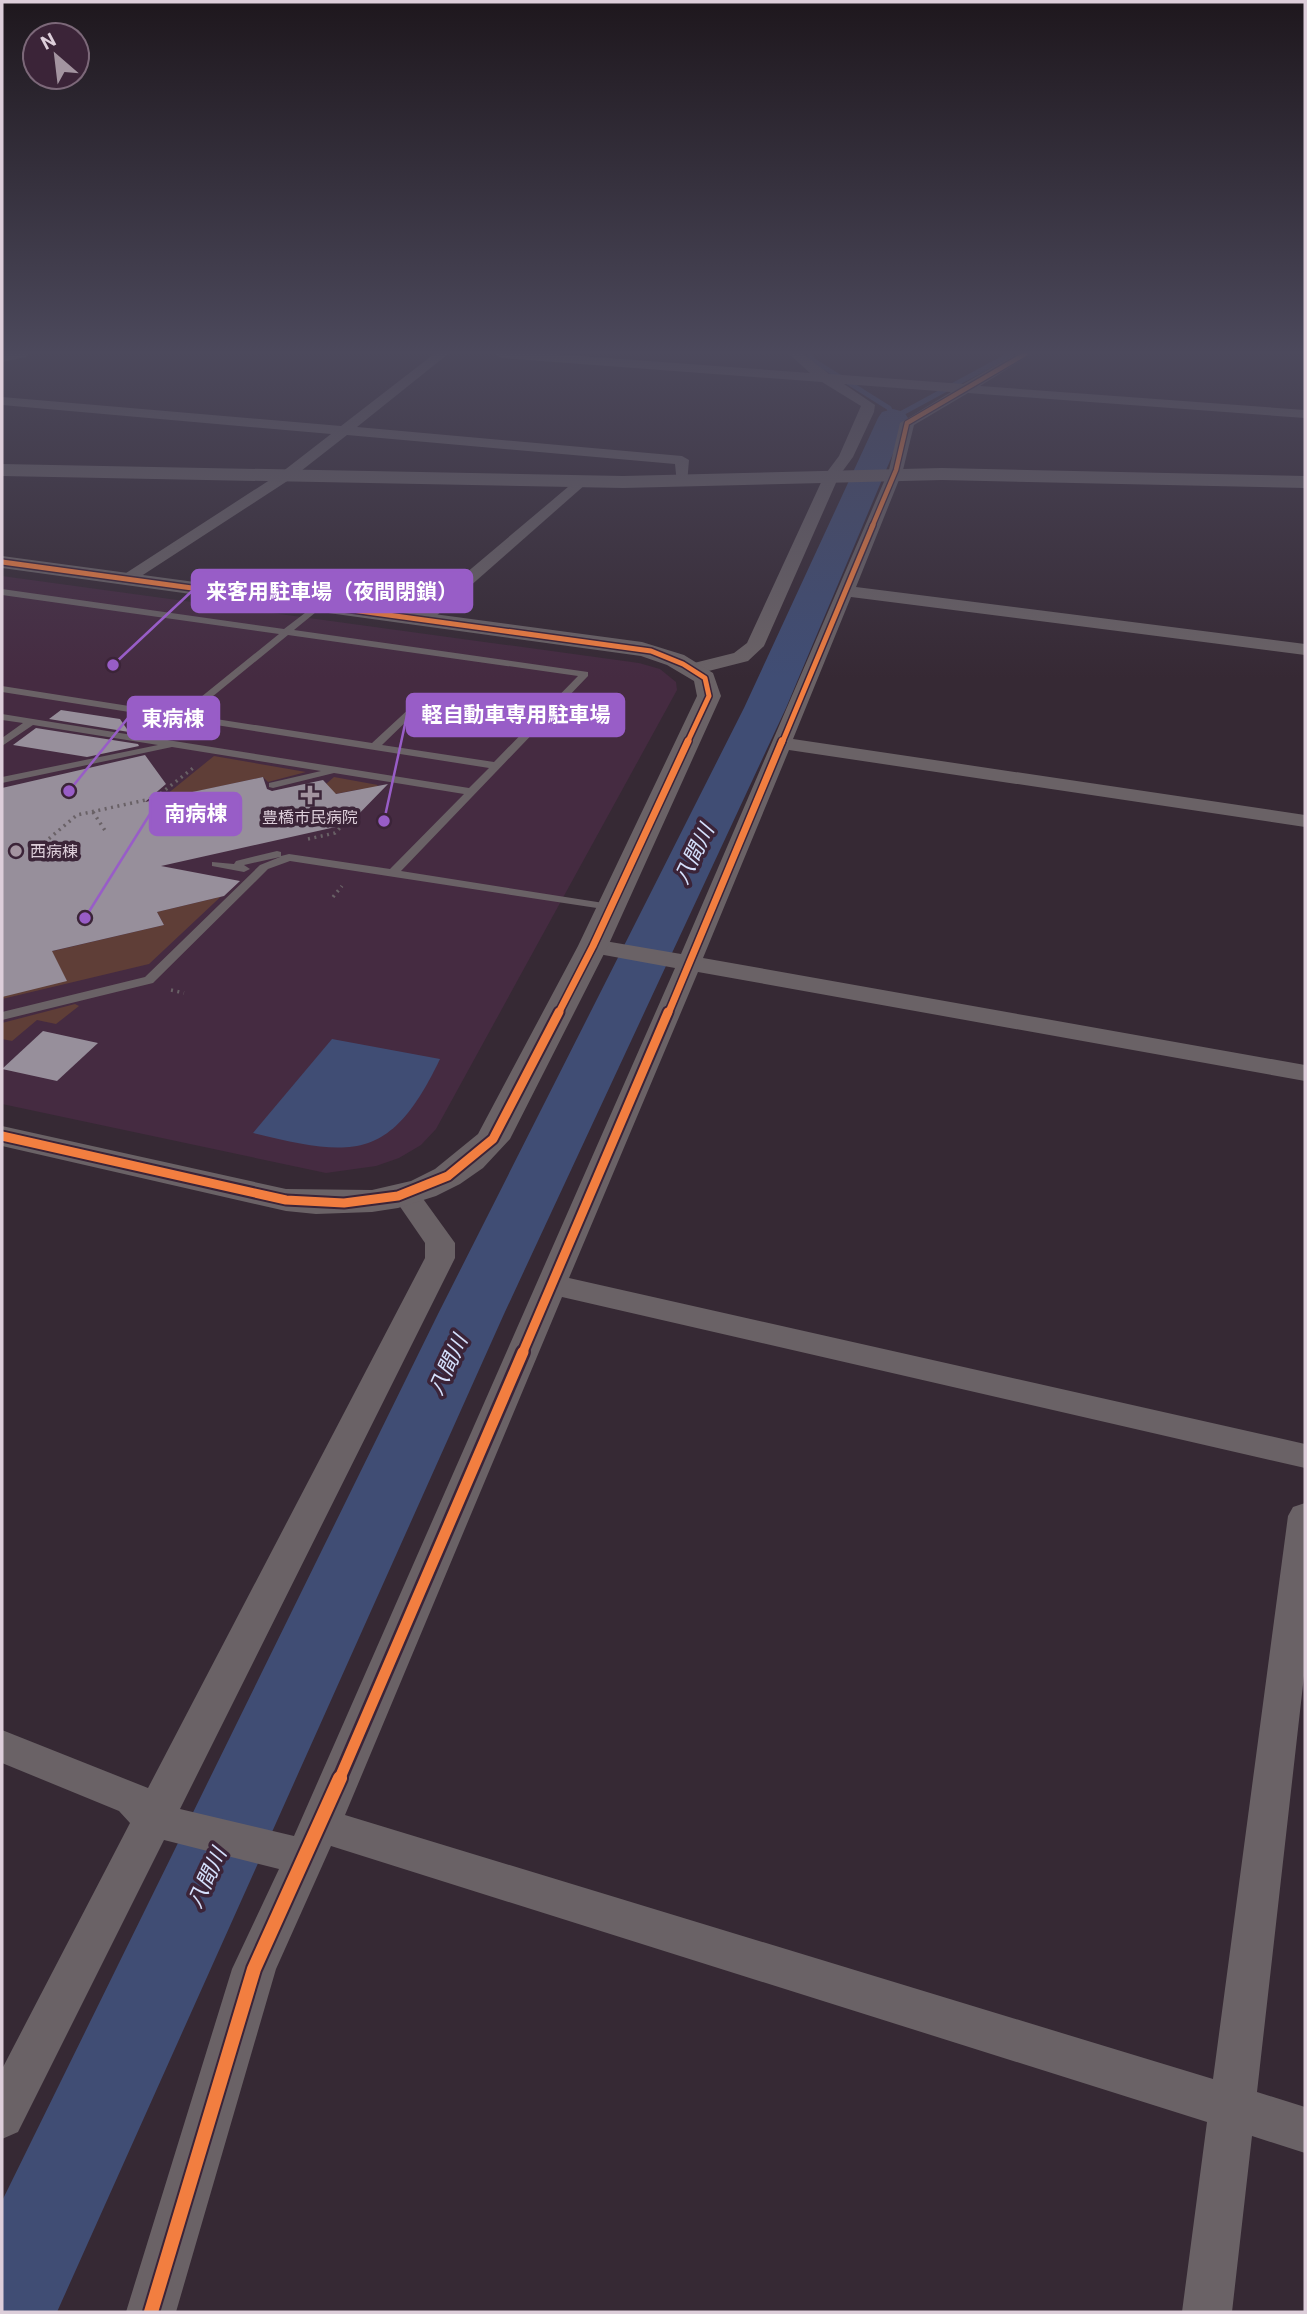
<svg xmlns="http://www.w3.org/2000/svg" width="1307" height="2314" font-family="Roboto,'Noto Sans JP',sans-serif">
	<rect width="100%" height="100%" fill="#362934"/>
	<path fill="#452b41" d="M2,576L639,663L660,669L676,682L677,690L436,1129L421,1145L399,1158L376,1166L326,1173L2,1104Z"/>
	<g fill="#5f3e37">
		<path d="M214,756L306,772L268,782L263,777L161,799Z"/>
		<path d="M334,777L378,785L367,796L361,789L335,794L326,784Z"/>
		<path d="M230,888L149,964L2,999V963L164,925L157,912L216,898Z"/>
		<path d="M75,1004L79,1006L56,1024L37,1020L12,1041L2,1039V1023Z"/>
	</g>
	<path fill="#404d74" d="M332,1039L440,1059C391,1161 354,1158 253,1133Z"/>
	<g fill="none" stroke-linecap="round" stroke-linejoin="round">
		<path stroke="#404d74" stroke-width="5" d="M809,354L811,359L889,408L893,418L1011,354"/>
		<path fill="#404d74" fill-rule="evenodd" d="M893,409L904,412L908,418L786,708L504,1314L57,2312H2V2201L438,1314L744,708L878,418L882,412Z"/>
	</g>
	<g fill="#978f9b">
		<path d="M61,710L120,719L129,732L49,719Z"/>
		<path d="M36,728L138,744L139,746L87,757L13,745Z"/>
		<path d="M145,755L166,784L145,802L263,777L267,789L272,791L323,780L336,794L388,784L349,824L161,866L240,881L224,896L157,912L164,925L52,951L67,981L2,997V788Z"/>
		<path d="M43,1031L98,1043L57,1081L2,1069Z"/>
	</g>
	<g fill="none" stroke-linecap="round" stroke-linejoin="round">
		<g stroke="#696166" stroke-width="3.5" stroke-dasharray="2 4.5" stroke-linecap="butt">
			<path d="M93,812L106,832"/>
			<path d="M308,839L335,833L352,815"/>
			<path d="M39,847L77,815L155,798L193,768"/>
			<path d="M333,897L342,886"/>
			<path d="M171,990L184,993"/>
		</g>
		<path fill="#6a6266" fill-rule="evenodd" d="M2,589L284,629L318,603L321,604V608L294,630L588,672V676L401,871L610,904L616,907L610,910L290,861L268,869L153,983L2,1020V1012L145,977L260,865L280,857L244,865L250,869L244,872L212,866V862L234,864L236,861L277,851L281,852V856L289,854L390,869L464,794L334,773L273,788L269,787V783L321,771L172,747L2,783V777L158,745L33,725L2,746V738L23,723L2,720V714L151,738L174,719L2,692V686L180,714L279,634L2,595ZM288,635L578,676L494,762L382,745L417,711H426V707L412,706L372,743L190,715ZM184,720L489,768L469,788L161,739Z"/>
		<g fill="#6a6266" fill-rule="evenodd">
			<path d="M434,354H448L357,427L682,456L689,460L687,484H677L675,464L347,435L292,478L129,584L123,583L120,579L123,575L282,472L331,434L2,405V397L341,426Z"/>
			<path d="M495,354H553L810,373L789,354H803L829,374L963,384L1016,354H1031L980,386L1305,410V418L968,393L914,425L903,470L856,587L1305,644V655L851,597L793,739L1305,815V827L789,750L703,958L1305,1065V1081L698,972L569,1278L1305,1444V1468L562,1297L345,1815L1213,2079L1288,1516L1293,1507L1305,1503V1667L1257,2092L1305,2107V2153L1252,2136L1232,2312H1182L1207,2122L331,1846L276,1969L176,2312H126L232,1969L279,1869L164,1840L18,2132L2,2139V2069L130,1823L119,1811L2,1763V1730L148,1788L425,1258V1243L392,1195L396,1189L406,1186L416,1189L455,1243V1258L180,1809L294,1836L675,968L593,953L585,951L581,946L585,941L593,939L681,954L889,470L900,423L951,392L844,384L875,405L874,412L853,457L839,476L764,646L748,661L693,675L684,669L686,665L734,653L747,643L824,476L839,456L861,406L822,382L501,358Z"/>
			<path d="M581,476L586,478V484L427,624H415L412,620L415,616Z"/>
		</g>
		<g fill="#6a6266" fill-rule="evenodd">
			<path d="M2,354H28L26,357L2,362Z"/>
			<path d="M2,464L623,476L942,468L1305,476V488L942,480L623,488L2,476Z"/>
			<path d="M2,556L642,642L684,655L713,673L721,696L608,946L510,1139L483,1168L460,1184L436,1196L398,1208L372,1212L316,1214L286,1211L2,1146V1126L286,1189L372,1190L411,1181L435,1169L478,1134L578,946L697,696L694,681L667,665L641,656L2,568Z"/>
		</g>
		<defs>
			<path id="cycleway-far5" d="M872,527L896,470L907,423L1025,354"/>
			<g id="cycleway-far4">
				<path d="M2,562L651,651L683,664L705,678L709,696L687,743"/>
				<path d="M782,743L873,525"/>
			</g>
			<g id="cycleway-far3">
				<path d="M558,1014L593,946L688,741"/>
				<path d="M668,1014L782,741"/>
			</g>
			<g id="cycleway-far2">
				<path d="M2,1136L286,1200L344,1203L398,1196L448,1176L493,1139L559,1012"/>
				<path d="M522,1354L668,1012"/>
			</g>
			<path id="cycleway-far1" d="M339,1780L523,1352"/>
			<path id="cycleway" d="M151,2312L254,1969L340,1778"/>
		</defs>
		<use href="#cycleway-far5" stroke="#3b2438" stroke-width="7"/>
		<use href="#cycleway-far4" stroke="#3b2438" stroke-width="8"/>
		<use href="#cycleway-far3" stroke="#3b2438" stroke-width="10"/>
		<use href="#cycleway-far2" stroke="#3b2438" stroke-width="13"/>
		<use href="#cycleway-far1" stroke="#3b2438" stroke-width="16"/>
		<use href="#cycleway" stroke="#3b2438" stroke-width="18"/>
		<use href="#cycleway-far5" stroke="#f27e40" stroke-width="4.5"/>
		<use href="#cycleway-far4" stroke="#f27e40" stroke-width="5"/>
		<use href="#cycleway-far3" stroke="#f27e40" stroke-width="7"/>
		<use href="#cycleway-far2" stroke="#f27e40" stroke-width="9"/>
		<use href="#cycleway-far1" stroke="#f27e40" stroke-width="11"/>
		<use href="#cycleway" stroke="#f27e40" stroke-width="14"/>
	</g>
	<linearGradient id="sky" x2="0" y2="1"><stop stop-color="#1e171d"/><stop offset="0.52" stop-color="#4c495c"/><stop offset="1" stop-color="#4c495c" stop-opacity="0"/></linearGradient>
	<rect width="1307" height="678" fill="url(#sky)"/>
	<g fill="#a394a0" stroke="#3b2438" stroke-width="2.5">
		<path d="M306.5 784.5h7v7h7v7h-7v7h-7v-7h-7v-7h7z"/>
		<circle cx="16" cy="851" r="7"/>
	</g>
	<g text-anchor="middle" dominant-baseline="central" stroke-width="7" stroke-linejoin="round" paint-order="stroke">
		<g font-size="16" fill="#ddceda" stroke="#3b2438">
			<text x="310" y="817">豊橋市民病院</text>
			<text x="30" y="851" text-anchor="start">西病棟</text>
		</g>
		<g font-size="21" font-style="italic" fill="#d5e1fd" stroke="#3b2438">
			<text transform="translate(694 854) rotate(-64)">八間川</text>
			<text transform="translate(448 1365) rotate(-65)">八間川</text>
			<text transform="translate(207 1878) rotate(-65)">八間川</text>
		</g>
	</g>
	<path fill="none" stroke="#985dc7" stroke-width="2.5" d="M113 665L192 591M384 821L407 715M69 791L128 718M85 918L150 814"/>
	<g fill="#985dc7" stroke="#3b2438" stroke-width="2.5">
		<circle cx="113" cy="665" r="7"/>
		<circle cx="384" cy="821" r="7"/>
		<circle cx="69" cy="791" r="7"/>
		<circle cx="85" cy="918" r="7"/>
	</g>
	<g fill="#985dc7" stroke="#985dc7" stroke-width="2.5">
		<rect x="192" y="570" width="280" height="42" rx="7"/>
		<rect x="407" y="694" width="217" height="42" rx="7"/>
		<rect x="128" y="697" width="91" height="42" rx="7"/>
		<rect x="150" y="793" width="91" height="42" rx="7"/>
	</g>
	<g font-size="21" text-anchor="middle" font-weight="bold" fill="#fff">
		<text x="332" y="599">来客用駐車場（夜間閉鎖）</text>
		<text x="516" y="722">軽自動車専用駐車場</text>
		<text x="173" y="726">東病棟</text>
		<text x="196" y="821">南病棟</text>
	</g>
	<rect width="1307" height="2314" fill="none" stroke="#ddceda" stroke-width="7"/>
	<g transform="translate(56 56) rotate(332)"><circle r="33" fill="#3b2438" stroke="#7c6879" stroke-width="2"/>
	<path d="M0-5L12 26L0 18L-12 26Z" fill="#a394a0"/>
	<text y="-10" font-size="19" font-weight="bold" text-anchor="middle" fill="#ddceda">N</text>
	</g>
</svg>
